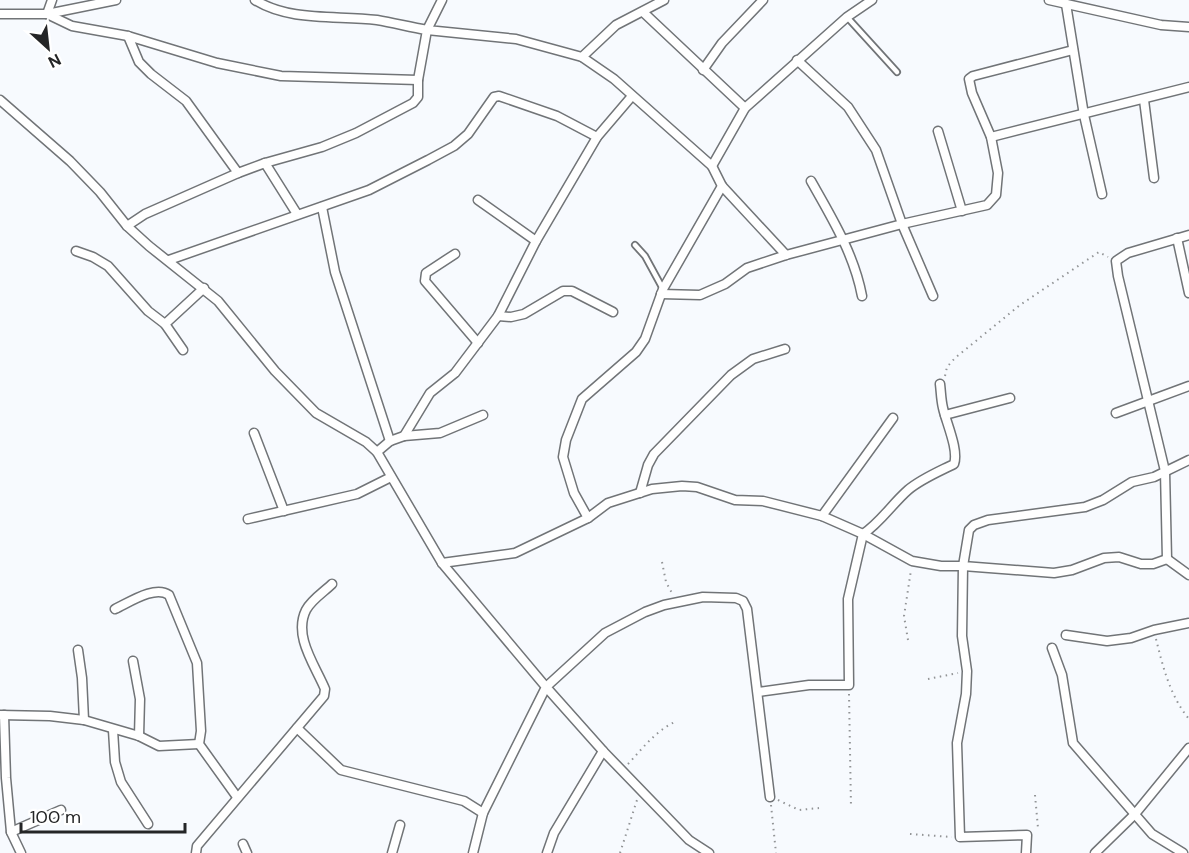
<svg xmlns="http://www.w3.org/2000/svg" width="1189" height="853" font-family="'DM Sans',sans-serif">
	<rect width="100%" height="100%" fill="#f7fafe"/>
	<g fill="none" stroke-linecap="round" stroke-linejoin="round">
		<defs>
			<g id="service">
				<path d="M847,17L897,72"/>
				<path d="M635,245L645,256L663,289"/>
			</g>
			<g id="minor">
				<path d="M52,0L47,14L72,26L128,36L217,63L281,76L418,80"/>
				<path d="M442,0L427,30L516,39L582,57L616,25L664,0"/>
				<path d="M1049,0L1161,25L1189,27"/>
				<path d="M1066,4L1084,115L1102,194"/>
				<path d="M643,12L745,108"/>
				<path d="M0,14H47L116,0"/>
				<path d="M128,36L139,62L151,74L186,101L238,173"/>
				<path d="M582,57L614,79L712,166L722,186L663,289L645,339L636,352L582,399L566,440L563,457L574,493L588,518"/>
				<path d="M797,60L848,107L876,150L902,224L933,296"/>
				<path d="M703,70L722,43L763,0"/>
				<path d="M0,100L70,161L100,192L127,226L149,246L218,301L275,371L316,413L366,442L377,452L442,563L546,687L483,813L473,853"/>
				<path d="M1144,100L1154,178"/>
				<path d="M938,131L962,211"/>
				<path d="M991,137L1189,87"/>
				<path d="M265,163L297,214"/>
				<path d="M712,166L745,108L847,17L872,0"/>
				<path d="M811,181C832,218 854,254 862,296"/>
				<path d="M722,186L786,255"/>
				<path d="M478,200L536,241"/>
				<path d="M322,207L335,272L390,441"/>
				<path d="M127,226L145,214L238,173L265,163L322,147L356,133L413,103L418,97V80L427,30C410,27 394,23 377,20C337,15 290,22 255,0"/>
				<path d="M1177,238L1189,293"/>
				<path d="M76,251L93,257L108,266L148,311L165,324L183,350"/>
				<path d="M455,254L426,273L425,281L478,343"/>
				<path d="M169,260L369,190L428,160L454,146L468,134L494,97L499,96L557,116L597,137"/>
				<path d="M661,294L700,295L725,284L747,268L786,255L902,224L987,205L996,195L998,173L991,137L972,93L969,79L973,76L1073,50"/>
				<path d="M498,316L511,317L524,314L563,291H572L613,312"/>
				<path d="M165,324L204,288"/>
				<path d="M1116,413L1189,386"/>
				<path d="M945,415L1010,398"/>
				<path d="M254,433L284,511"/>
				<path d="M404,436L440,433L483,415"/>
				<path d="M377,452L390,441L404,436L430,393L455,373L498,316L536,241L597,137L632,96"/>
				<path d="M640,493L648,465L654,454L731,375L753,359L785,349"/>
				<path d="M822,516L893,418"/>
				<path d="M248,519L357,494L391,477"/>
				<path d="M1167,559L1153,564H1141L1119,557L1104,558L1072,570L1054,573L963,566L969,530L974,525L988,520L1085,507L1103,500L1132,482L1154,477L1189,460"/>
				<path d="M1167,559L1165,471L1118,276L1116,261L1128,253L1189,235"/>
				<path d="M1167,559L1189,575"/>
				<path d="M442,563L515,553L588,518L608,503L652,489L682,486L697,487L735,500L763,501L822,516L863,534L912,561L941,566H963L962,636L967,671L966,694L957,743L960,837L1027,835L1026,853"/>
				<path d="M115,609C130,602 155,585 169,595L197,663L201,731L199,744L237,797"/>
				<path d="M1066,635L1107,641L1131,638L1154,630L1189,623"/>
				<path d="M1052,648L1062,675L1073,743L1152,834L1183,853"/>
				<path d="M78,650L82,678L84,720"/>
				<path d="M133,661L140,699L139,736"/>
				<path d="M758,692L809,685H849L848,599L863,534C880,523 892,504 908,490C921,479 938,472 954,464C959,450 946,422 943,408C941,400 941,392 940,384"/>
				<path d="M0,715L50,716L84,720L139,736L159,746L199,744"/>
				<path d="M4,715L6,778L11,832L21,853"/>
				<path d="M297,728L341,770L464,801L483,813"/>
				<path d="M113,730L115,762L121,782L148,824"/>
				<path d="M11,832L61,810"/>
				<path d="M243,844L247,853"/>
				<path d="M196,853L197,846L324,696L325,689C315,665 293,636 306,610C311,600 325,591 332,584"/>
				<path d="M392,853L400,825"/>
				<path d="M547,853L554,833L603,751"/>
				<path d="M709,853L689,840L603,751L546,687L605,633L645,612L664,605L703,597L736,598L743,601L747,609L770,797"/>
				<path d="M1095,853L1135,814L1189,748"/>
			</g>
		</defs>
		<use href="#service" stroke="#717477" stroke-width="8"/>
		<use href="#minor" stroke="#717477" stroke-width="11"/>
		<g stroke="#929496" stroke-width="2" stroke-dasharray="1.5 4.5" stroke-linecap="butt">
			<path d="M945,376L947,367L955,358L1020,305L1099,252L1108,257"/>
			<path d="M662,562L666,582L673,595"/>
			<path d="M1156,639C1163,667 1170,696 1189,719"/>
			<path d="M908,640L904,616L911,570"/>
			<path d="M928,679L958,673"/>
			<path d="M849,694L851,807"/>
			<path d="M628,764C643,748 656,730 677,721"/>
			<path d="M1035,795L1038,828L1036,830"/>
			<path d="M778,800L799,810L819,808"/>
			<path d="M771,805L776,853"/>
			<path d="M910,834L952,837"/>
			<path d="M620,853L637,800"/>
		</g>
		<use href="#service" stroke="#fff" stroke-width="4.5"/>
		<use href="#minor" stroke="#fff" stroke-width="8"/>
	</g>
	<g transform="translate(48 48) rotate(153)" stroke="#ffffff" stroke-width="4.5" paint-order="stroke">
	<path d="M0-4.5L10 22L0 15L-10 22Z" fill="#242526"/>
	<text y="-9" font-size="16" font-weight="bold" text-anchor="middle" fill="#242526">N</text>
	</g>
	<path d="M21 823v9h164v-9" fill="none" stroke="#242526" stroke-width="3"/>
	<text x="30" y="823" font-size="18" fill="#242526" stroke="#ffffff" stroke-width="4.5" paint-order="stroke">100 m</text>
</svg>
